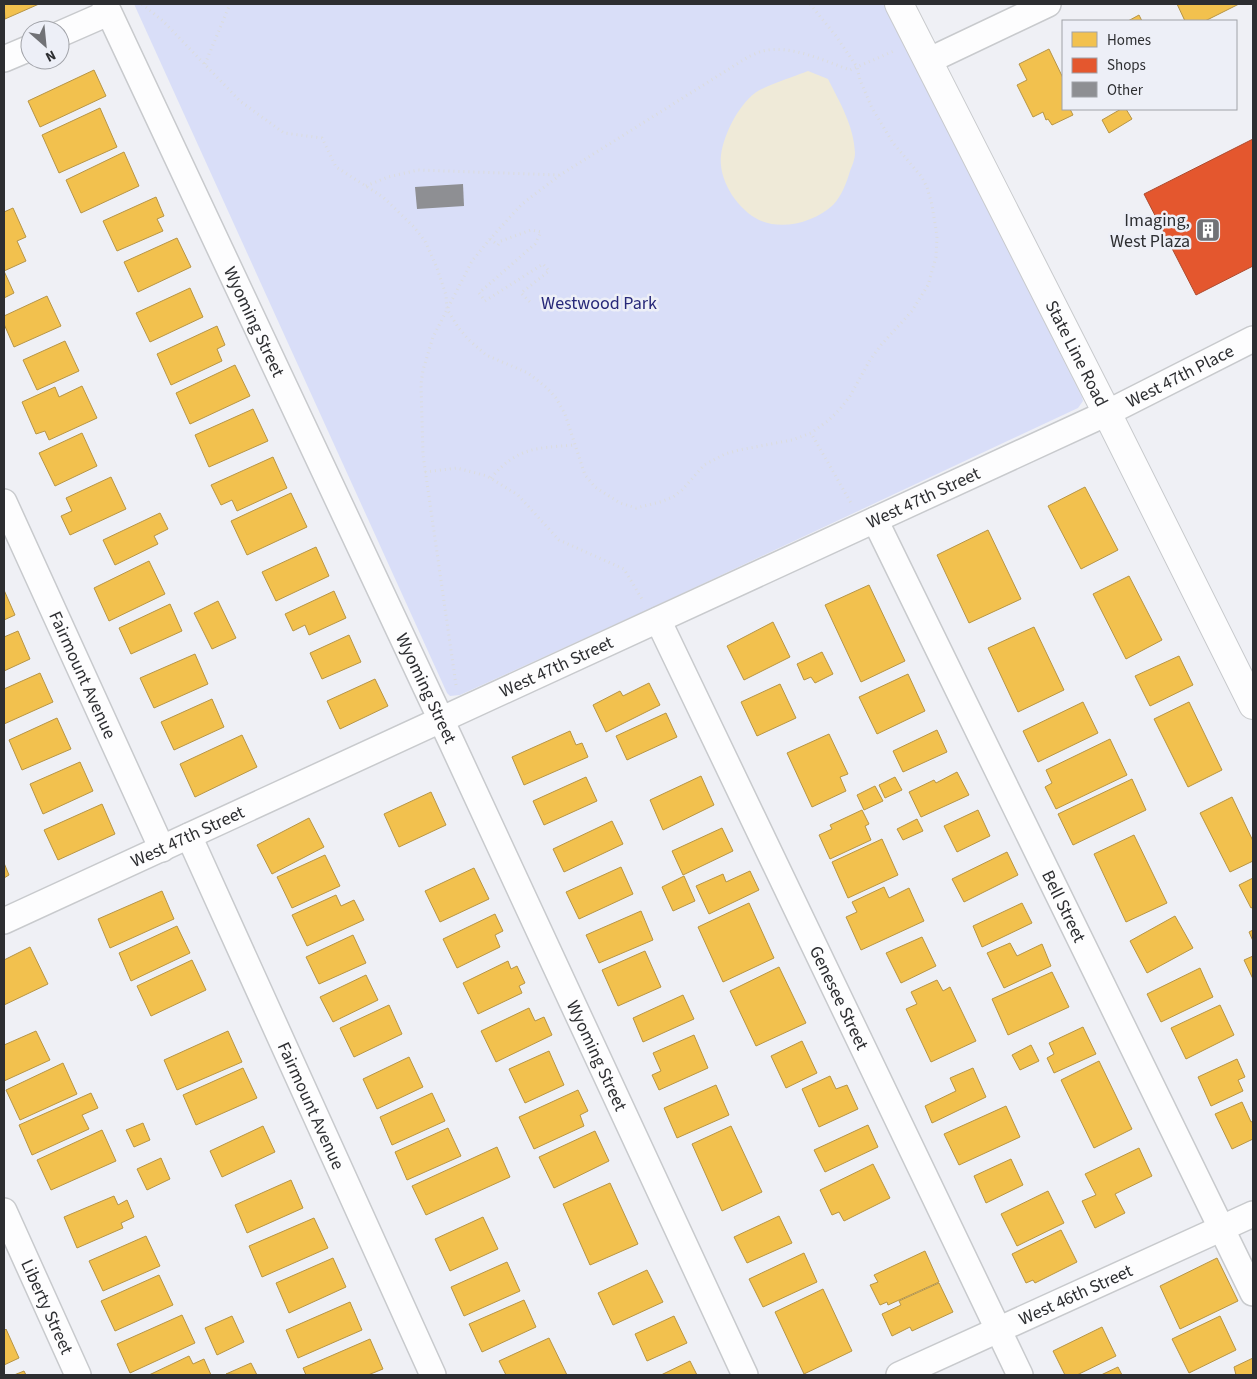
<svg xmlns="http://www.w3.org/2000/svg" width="1257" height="1379" font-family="'Source Sans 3',sans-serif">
	<rect width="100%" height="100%" fill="#eff0f5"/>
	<path fill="#d9def8" d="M134,4H885L1082,397L1083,401L1078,408L651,608L460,695L450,696L447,693Z"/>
	<path fill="#efead8" d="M808,71L828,79C840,103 854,126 855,153C855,159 852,166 850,171C847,182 841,197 833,205C815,222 782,231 759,220C737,209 718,180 721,155C724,134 738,106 755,93C764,86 796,76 808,71Z"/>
	<g fill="#f2c14e" stroke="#b79545">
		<path d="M4,4H39L5,19Z"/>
		<path d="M1177,4H1239L1205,21H1185Z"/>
		<path d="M1139,15L1142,21H1128Z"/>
		<path d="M1049,49L1063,78V109H1070L1073,115L1052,125L1048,119L1046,120L1043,112L1033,117L1017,85L1027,80L1019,64Z"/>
		<path d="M94,70L106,96L40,127L28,101Z"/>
		<path d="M100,108L117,147L59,173L42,135Z"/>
		<path d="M1121,109H1126L1132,119L1109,133L1102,120Z"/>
		<path d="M124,152L139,186L81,213L66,180Z"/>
		<path d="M156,197L164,216L157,219L163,231L117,251L103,221Z"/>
		<path d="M13,208L26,237L17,241L26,261L4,271L14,293L4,298V212Z"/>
		<path d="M177,238L191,267L138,292L124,262Z"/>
		<path d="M190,288L203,317L150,342L136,313Z"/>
		<path d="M47,296L61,326L14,347L4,324V316Z"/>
		<path d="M217,326L225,345L217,349L222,361L171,385L157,354Z"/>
		<path d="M65,341L79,371L37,390L23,360Z"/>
		<path d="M235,365L250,396L190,424L176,393Z"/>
		<path d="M82,386L97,418L49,440L45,431L36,434L22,402L55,387L59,397Z"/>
		<path d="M253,409L268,441L209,467L195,435Z"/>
		<path d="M82,433L97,466L55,486L39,453Z"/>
		<path d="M273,457L287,488L237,511L232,500L221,505L211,485Z"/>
		<path d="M111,477L126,509L70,535L61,516L72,511L66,498Z"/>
		<path d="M1085,487L1118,550L1081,569L1048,506Z"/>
		<path d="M291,493L307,527L247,555L231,521Z"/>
		<path d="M160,513L168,529L154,536L158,544L115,565L103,540Z"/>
		<path d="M988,530L1021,599L969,623L937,555Z"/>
		<path d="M316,547L329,576L276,601L262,572Z"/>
		<path d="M149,561L165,594L109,621L94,588Z"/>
		<path d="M1129,576L1162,640L1126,659L1093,594Z"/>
		<path d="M869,585L905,661L861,682L825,605Z"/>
		<path d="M4,590L15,615L4,620Z"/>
		<path d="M334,591L346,618L309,635L305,625L293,631L285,614Z"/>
		<path d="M218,601L236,638L212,649L194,613Z"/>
		<path d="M170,604L182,631L131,654L119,628Z"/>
		<path d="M773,622L790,657L744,680L727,646Z"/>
		<path d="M1034,627L1064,690L1018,712L988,648Z"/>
		<path d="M18,631L30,659L4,671V637Z"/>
		<path d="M349,635L361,662L322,679L310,653Z"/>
		<path d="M822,652L833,674L815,683L811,677L804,680L797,664Z"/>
		<path d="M195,654L208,684L154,708L140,678Z"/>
		<path d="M1179,656L1193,685L1150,706L1135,676Z"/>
		<path d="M40,673L53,702L4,724V689Z"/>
		<path d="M908,674L925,711L877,734L859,697Z"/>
		<path d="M375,679L388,706L340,729L327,701Z"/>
		<path d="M649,683L660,705L606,732L593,705L620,691L623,696Z"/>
		<path d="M780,684L796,718L757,736L741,702Z"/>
		<path d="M212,699L224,727L174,750L161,722Z"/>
		<path d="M1083,702L1098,733L1038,762L1023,731Z"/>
		<path d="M1189,702L1222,770L1188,787L1154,719Z"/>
		<path d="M666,713L677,737L627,760L616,736Z"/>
		<path d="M57,718L71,749L22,770L9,740Z"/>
		<path d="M937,730L947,752L903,772L893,751Z"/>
		<path d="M570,731L576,745L582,743L588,757L524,785L512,757Z"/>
		<path d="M829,734L848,774L840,777L846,791L812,807L787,753Z"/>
		<path d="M242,735L257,767L195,797L180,764Z"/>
		<path d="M1110,739L1127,775L1056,809L1045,787L1052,783L1046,770Z"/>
		<path d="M80,762L93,791L43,814L30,784Z"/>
		<path d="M957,772L969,795L921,817L909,792L934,780L936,783Z"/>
		<path d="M701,776L714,805L663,830L650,800Z"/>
		<path d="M586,777L597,801L544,825L533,801Z"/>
		<path d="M895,777L902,790L885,798L879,785Z"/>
		<path d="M1132,779L1146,810L1073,845L1058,814Z"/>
		<path d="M875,786L883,801L864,810L857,795Z"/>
		<path d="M431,792L446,825L399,847L384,814Z"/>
		<path d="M1232,797L1253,841V861L1230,872L1200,813Z"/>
		<path d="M102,804L115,834L58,860L44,830Z"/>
		<path d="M862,810L869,824L865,826L871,840L830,859L819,835L832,829L830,825Z"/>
		<path d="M978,810L990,836L957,852L944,826Z"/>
		<path d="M309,818L324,847L272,874L257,845Z"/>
		<path d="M917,819L923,831L903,840L897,829Z"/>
		<path d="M612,821L623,844L564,872L553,849Z"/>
		<path d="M722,828L733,851L683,875L672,851Z"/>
		<path d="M1134,835L1167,903L1126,922L1094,854Z"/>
		<path d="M882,839L898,875L848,898L832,862Z"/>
		<path d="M1007,852L1018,875L964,902L952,879Z"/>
		<path d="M325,855L340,886L292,908L277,877Z"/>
		<path d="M4,863L9,875L4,878Z"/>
		<path d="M621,867L633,894L579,919L566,892Z"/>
		<path d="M474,868L489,899L440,922L425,891Z"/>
		<path d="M750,871L759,890L709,914L696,886L723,874L726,882Z"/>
		<path d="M684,876L695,901L673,911L662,887Z"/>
		<path d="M1253,878V907L1251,908L1239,885Z"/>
		<path d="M884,887L889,898L909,888L924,921L861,950L846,917L857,912L852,902Z"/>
		<path d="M162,891L174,919L110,948L98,919Z"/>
		<path d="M336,895L341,906L354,900L364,920L307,946L292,915Z"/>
		<path d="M749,903L774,958L723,982L698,927Z"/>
		<path d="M1022,903L1032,923L982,947L973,926Z"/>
		<path d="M641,911L653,940L599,963L586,935Z"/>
		<path d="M495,914L503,931L495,935L500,947L457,968L443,939Z"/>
		<path d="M1175,916L1193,948L1147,973L1130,941Z"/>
		<path d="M177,926L190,953L131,981L119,953Z"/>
		<path d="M1253,930V941L1249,932Z"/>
		<path d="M353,935L366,963L319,984L306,957Z"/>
		<path d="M922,937L936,966L901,983L886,953Z"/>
		<path d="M1010,943L1017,956L1042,944L1051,966L1004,988L987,953Z"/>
		<path d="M30,947L48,984L4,1005V960Z"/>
		<path d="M645,951L661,987L618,1006L602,970Z"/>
		<path d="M1253,956V979L1244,960Z"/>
		<path d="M192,960L206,990L151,1016L137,986Z"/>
		<path d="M508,961L511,969L517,966L525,983L519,986L522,993L478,1014L463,983Z"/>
		<path d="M779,967L806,1023L756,1046L730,991Z"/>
		<path d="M1200,968L1213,997L1161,1022L1147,994Z"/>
		<path d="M1052,972L1069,1007L1008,1035L992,999Z"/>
		<path d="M366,975L378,1000L333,1022L320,997Z"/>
		<path d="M937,980L943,991L950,987L976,1041L931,1062L906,1009L917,1004L911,992Z"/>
		<path d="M683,995L694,1019L643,1042L633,1018Z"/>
		<path d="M389,1005L402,1034L354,1057L340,1028Z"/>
		<path d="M1220,1005L1234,1035L1186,1059L1171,1028Z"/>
		<path d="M529,1008L535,1021L544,1017L552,1035L496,1062L481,1031Z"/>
		<path d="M1083,1027L1096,1054L1054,1073L1047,1058L1054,1054L1049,1043Z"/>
		<path d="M36,1031L50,1060L4,1081V1045Z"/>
		<path d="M228,1031L242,1062L177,1090L164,1060Z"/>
		<path d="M694,1035L708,1068L659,1090L652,1075L661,1071L653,1053Z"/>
		<path d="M802,1041L817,1073L786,1088L771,1056Z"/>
		<path d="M1031,1045L1039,1061L1020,1070L1012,1055Z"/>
		<path d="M549,1051L564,1085L525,1103L509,1069Z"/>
		<path d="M409,1057L423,1087L377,1109L363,1079Z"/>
		<path d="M1237,1059L1245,1077L1238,1080L1243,1091L1211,1106L1198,1077Z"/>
		<path d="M1099,1061L1132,1129L1094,1148L1061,1080Z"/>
		<path d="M63,1063L77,1094L20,1120L6,1090Z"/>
		<path d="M243,1068L257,1098L196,1125L183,1095Z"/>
		<path d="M973,1068L986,1097L932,1123L925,1106L956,1091L950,1078Z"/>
		<path d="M830,1076L836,1089L847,1085L858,1109L819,1127L802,1089Z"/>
		<path d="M716,1085L729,1115L677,1138L664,1108Z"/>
		<path d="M578,1090L588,1111L580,1115L584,1126L534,1149L519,1117Z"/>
		<path d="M91,1093L98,1108L82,1115L89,1129L32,1155L19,1125Z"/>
		<path d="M432,1093L445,1121L392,1145L380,1117Z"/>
		<path d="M1242,1102L1251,1122L1253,1121V1139L1232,1149L1215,1114Z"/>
		<path d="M1006,1106L1020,1137L959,1165L944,1134Z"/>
		<path d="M143,1123L150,1140L134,1147L126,1130Z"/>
		<path d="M868,1125L878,1147L825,1172L814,1150Z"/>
		<path d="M263,1126L275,1152L222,1177L210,1151Z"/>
		<path d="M731,1126L762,1192L722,1211L692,1144Z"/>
		<path d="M448,1128L461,1156L407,1180L395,1152Z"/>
		<path d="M102,1130L116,1161L51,1190L37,1160Z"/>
		<path d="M595,1131L609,1161L554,1188L539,1157Z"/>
		<path d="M497,1147L510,1177L426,1215L412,1186Z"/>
		<path d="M1139,1148L1152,1176L1115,1194L1125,1213L1095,1228L1082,1201L1096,1195L1085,1174Z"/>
		<path d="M161,1158L170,1179L147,1190L137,1169Z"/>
		<path d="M1011,1159L1023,1185L986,1203L974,1176Z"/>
		<path d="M873,1164L890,1198L844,1221L839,1212L832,1215L820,1190Z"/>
		<path d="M291,1180L303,1208L247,1233L235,1205Z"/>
		<path d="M610,1183L638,1244L590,1265L563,1204Z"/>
		<path d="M1048,1191L1064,1223L1017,1246L1001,1214Z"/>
		<path d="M114,1196L118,1205L127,1200L134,1217L121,1223L123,1228L77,1248L64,1217Z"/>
		<path d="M779,1216L792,1243L747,1263L734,1237Z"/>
		<path d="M483,1217L498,1249L450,1271L435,1239Z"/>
		<path d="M314,1218L328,1248L262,1277L249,1246Z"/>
		<path d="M1061,1230L1077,1262L1035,1283L1033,1280L1026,1283L1012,1254Z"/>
		<path d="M146,1236L160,1266L103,1291L89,1261Z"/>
		<path d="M925,1251L939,1282L888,1305L887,1302L880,1305L870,1285L878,1282L874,1275Z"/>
		<path d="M804,1253L817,1282L763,1307L749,1279Z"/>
		<path d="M333,1258L346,1287L289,1313L276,1283Z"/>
		<path d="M1217,1258L1238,1301L1180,1329L1160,1286Z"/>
		<path d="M507,1262L520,1291L464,1316L451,1287Z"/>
		<path d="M647,1270L663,1302L613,1325L598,1293Z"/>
		<path d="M159,1275L173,1305L115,1331L101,1301Z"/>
		<path d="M939,1283L953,1312L912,1331L910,1327L892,1336L882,1314L901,1305L899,1301Z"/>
		<path d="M823,1289L852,1351L804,1374L775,1312Z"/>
		<path d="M524,1300L536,1327L482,1352L469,1324Z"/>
		<path d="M350,1302L362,1330L298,1358L286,1330Z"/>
		<path d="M182,1315L195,1343L130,1373L117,1344Z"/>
		<path d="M232,1316L244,1342L217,1355L205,1328Z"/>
		<path d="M674,1316L687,1343L647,1361L635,1334Z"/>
		<path d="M1220,1316L1236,1350L1189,1373L1172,1339Z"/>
		<path d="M1102,1327L1116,1356L1077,1375H1065L1053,1351Z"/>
		<path d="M6,1329L19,1358L4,1365V1331Z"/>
		<path d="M549,1338L567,1375H506L499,1361Z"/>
		<path d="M370,1339L383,1369L368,1375H306L303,1368Z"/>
		<path d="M189,1356L193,1364L204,1359L211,1375H149Z"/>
		<path d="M1253,1358V1375H1236L1234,1367Z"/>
		<path d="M690,1361L697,1375H661Z"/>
		<path d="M251,1363L257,1375L226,1374Z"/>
		<path d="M1118,1367L1122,1375H1101Z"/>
		<path d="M24,1371L26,1375H14Z"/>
	</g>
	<path fill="#e4572e" stroke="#ad4b2f" d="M1253,139V266L1196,295L1144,194Z"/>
	<path fill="#8e8f93" d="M463,184L464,206L417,209L415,187Z"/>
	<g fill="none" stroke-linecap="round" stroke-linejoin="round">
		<defs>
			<g id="minor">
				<path id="s1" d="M105,4L451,741L745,1375"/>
				<path d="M60,34L108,13"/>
				<path d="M4,59L30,48"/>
				<path d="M928,61L1048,4"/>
				<path id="s2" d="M4,502L162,849"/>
				<path id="s3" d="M875,520L1253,1293"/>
				<path id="s4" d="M658,620L1020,1375"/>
				<path id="s5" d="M189,836L433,1375"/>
				<path id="s6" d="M4,921L1107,413L1253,339"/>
				<path id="s7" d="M4,1211L78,1375"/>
				<path id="s8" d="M899,1375L1253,1214"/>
			</g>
			<g id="tertiary">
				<path id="s9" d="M899,4L1107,413L1253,705"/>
			</g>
		</defs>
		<use href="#minor" stroke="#c8cacd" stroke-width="28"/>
		<use href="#tertiary" stroke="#c8cacd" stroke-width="30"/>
		<g stroke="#dbdcdd" stroke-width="3" stroke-dasharray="1 4" stroke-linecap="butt">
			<path d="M142,4L163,21L240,101L284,133L322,138L336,167L383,197L414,227L425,241L437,268L446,295L447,309L458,327L468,339L486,355L528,373L547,388L556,398L565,414L585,475L595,487L620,503L636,508L660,502L673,497L682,490L704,465L725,454L739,450L792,440L811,433L851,503"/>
			<path d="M810,4L836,36L857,67L860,80L872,108L893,143L921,176L927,187L932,205L937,236L936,257L928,285L912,311L881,345L870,360L850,396L840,409L829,420L811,433"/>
			<path d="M205,64L230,4"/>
			<path d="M366,186L388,177L418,170L559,175"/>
			<path d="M490,239L498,245L501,241L531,230L541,232L535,244L479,293L485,301L543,264L549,271L521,293L530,302"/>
			<path d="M425,472L457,468L487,476L518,495L559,540L624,569L642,599"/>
			<path d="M491,478C517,447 537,448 575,445"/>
			<path d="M456,685L423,455L421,384L423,370L433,337L472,261L490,239L522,204L560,175L748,57C753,55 758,52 763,51C789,44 825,61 850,70L894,51"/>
		</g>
		<use href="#minor" stroke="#fdfdfe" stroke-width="25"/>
		<use href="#tertiary" stroke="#fdfdfe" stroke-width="28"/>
	</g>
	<defs>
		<symbol id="building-square" viewBox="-11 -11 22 22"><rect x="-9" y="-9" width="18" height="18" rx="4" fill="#717276" stroke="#edeff7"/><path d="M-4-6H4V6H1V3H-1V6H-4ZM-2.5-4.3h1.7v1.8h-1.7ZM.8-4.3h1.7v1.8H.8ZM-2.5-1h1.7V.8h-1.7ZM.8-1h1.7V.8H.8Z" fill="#fff"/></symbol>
	</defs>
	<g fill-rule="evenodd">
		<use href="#building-square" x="1194" y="216" width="28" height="28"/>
	</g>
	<g text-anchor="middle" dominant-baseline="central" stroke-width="5" stroke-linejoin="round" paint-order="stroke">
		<g font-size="18" fill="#2d2e31" stroke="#edeff7" text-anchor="end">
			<text x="1190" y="220">Imaging,<tspan x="1190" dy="21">West Plaza</tspan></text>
		</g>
		<g font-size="18" fill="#282979" stroke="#edeff7">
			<text x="599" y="303">Westwood Park</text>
		</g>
		<g font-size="18" fill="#2d2e31" stroke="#edeff7">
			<text stroke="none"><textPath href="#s1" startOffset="351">Wyoming Street</textPath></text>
			<text stroke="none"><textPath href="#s9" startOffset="392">State Line Road</textPath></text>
			<text stroke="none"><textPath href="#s6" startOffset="1296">West 47th Place</textPath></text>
			<text stroke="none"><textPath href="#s6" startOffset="1012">West 47th Street</textPath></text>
			<text stroke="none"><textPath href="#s6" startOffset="608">West 47th Street</textPath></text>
			<text stroke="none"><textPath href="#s2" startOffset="190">Fairmount Avenue</textPath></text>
			<text stroke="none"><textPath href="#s1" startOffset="756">Wyoming Street</textPath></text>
			<text stroke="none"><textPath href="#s6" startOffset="202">West 47th Street</textPath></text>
			<text stroke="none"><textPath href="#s3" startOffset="430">Bell Street</textPath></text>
			<text stroke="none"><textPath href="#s4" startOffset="419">Genesee Street</textPath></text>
			<text stroke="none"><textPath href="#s1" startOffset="1161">Wyoming Street</textPath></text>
			<text stroke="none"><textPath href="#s5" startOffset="296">Fairmount Avenue</textPath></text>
			<text stroke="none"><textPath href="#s8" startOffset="194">West 46th Street</textPath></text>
			<text stroke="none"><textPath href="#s7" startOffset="105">Liberty Street</textPath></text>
		</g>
	</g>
	<rect width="1257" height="1379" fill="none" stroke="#2d2e31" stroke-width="10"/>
	<rect x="1062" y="20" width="175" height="90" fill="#edeff7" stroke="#a0a2a8"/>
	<rect x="1072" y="32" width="25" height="15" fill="#f2c14e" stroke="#a0a2a8"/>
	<text x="1107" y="45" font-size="15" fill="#2d2e31">Homes</text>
	<rect x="1072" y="58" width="25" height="15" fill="#e4572e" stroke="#a0a2a8"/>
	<text x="1107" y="70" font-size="15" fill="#2d2e31">Shops</text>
	<rect x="1072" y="82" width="25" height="15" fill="#8e8f93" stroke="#a0a2a8"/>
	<text x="1107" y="95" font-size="15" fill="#2d2e31">Other</text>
	<g transform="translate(45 45) rotate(153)"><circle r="24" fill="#edeff7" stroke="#a0a2a8"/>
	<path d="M0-4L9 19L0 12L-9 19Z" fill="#717276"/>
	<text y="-8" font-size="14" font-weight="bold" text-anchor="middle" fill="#2d2e31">N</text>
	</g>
</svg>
